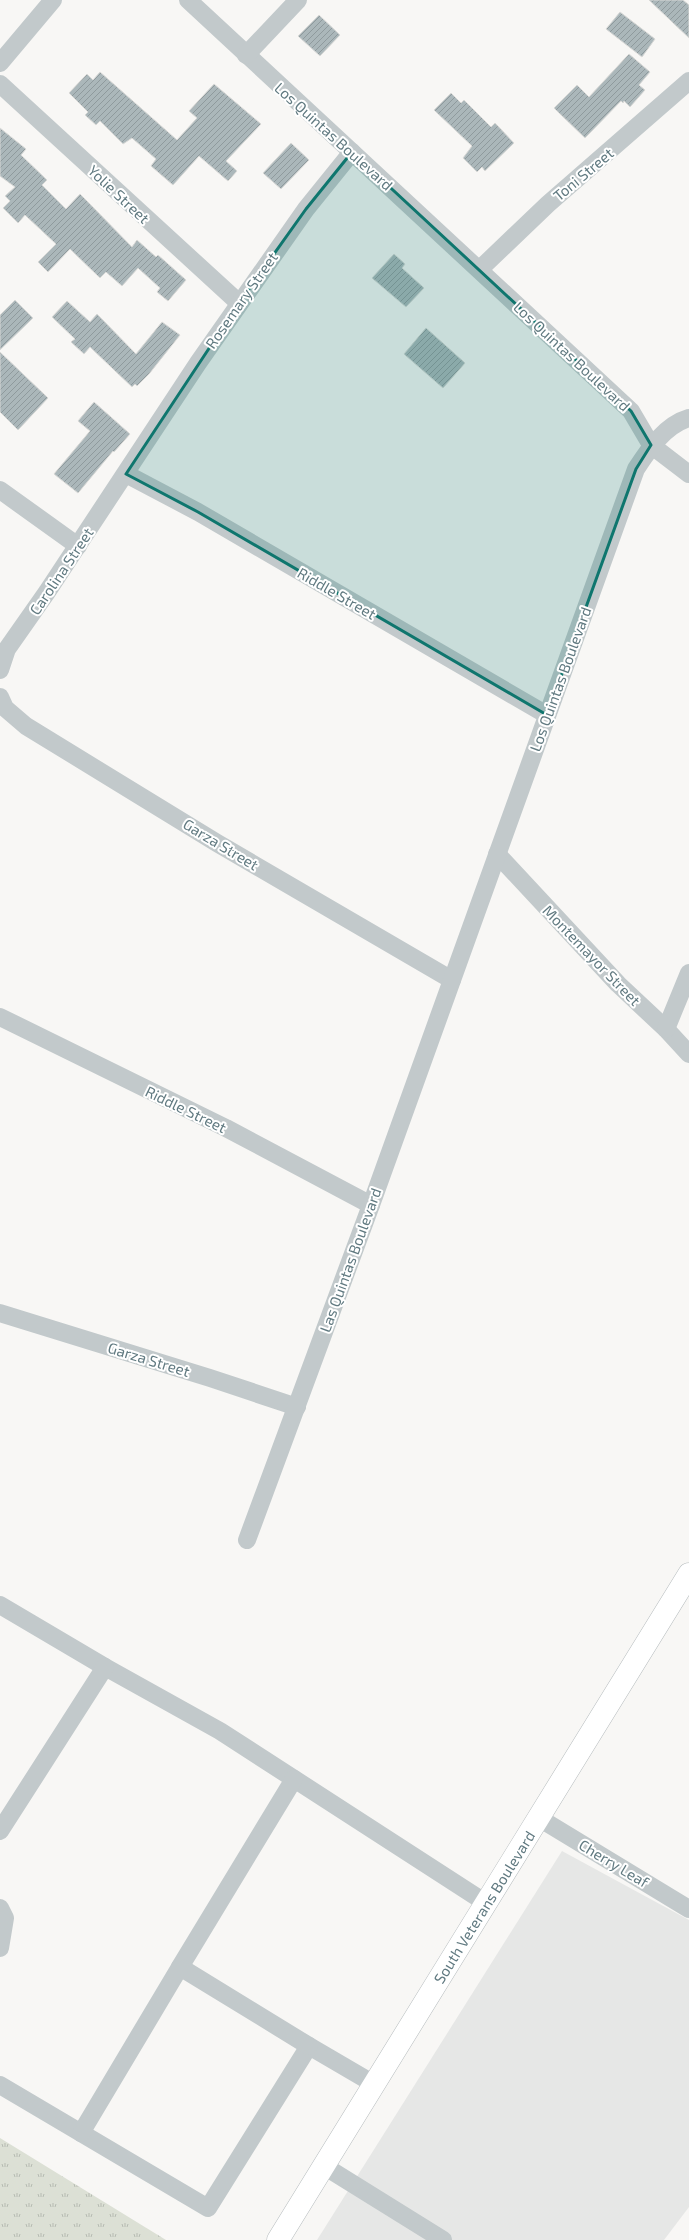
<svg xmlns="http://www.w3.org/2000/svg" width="689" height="2240" font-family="'Exo 2',sans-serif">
	<defs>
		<pattern id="grass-tufts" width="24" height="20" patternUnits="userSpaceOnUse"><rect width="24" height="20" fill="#dce0d5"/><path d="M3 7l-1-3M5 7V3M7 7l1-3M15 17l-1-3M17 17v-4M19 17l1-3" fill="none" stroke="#b6bbb2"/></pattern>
		<pattern id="building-hatch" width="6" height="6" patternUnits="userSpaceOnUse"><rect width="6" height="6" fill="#abb7ba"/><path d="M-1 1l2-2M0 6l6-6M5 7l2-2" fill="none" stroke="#8f9a9d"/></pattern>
	</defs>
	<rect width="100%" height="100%" fill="#f8f7f5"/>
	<path fill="#e6e7e6" d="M562,1851L689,1920V2207L664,2240H317Z"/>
	<path fill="url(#grass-tufts)" d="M0,2138L166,2240H0Z"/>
	<g fill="url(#building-hatch)" stroke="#d9d9d7">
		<path d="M649,0H683L689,5V38Z"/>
		<path d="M620,12L655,39L642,57L606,29Z"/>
		<path d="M319,15L340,35L320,56L298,36Z"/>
		<path d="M629,54L650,72L639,85L645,90L630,107L624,101L623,103L621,101L585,138L554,108L577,85L589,97Z"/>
		<path d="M100,72L177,140L197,118L189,111L214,84L261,124L226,161L237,171L228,181L199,156L173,185L151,166L156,159L132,138L123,144L100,121L96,125L85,115L88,112L69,93L87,74L93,80Z"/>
		<path d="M451,93L461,103L464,100L491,127L495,123L514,143L485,171L482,167L477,172L463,158L472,146L434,110Z"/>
		<path d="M0,128L26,149L21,155L47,180L42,185L66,209L80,194L132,247L137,240L156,257L158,255L186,280L168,301L157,292L160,288L138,268L122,286L106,272L100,278L70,249L48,272L38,262L56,244L25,215L18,223L3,208L10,201L5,196L15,187L0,176Z"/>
		<path d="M291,143L309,160L281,189L263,173Z"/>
		<path d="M394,254L405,264L402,268L424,288L406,307L372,278Z"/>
		<path d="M15,300L33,318L0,350V315Z"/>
		<path d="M67,301L90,322L97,314L136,354L162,322L180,335L149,374L137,386L135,384L132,387L90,347L84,354L71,342L75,339L52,317Z"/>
		<path d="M426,328L465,363L443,388L404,354Z"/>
		<path d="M0,352L48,398L18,430L0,412Z"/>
		<path d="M94,402L130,434L114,452L113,451L78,493L54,474L90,431L78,421Z"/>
	</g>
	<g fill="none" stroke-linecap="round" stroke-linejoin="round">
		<defs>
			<path id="major" d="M278,2240L689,1574"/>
		</defs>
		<use href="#major" stroke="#b6bcbe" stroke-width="23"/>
		<g stroke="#c2c9cb" stroke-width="18">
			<path d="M188,0L631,411L651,445L689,474"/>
			<path d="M246,55L298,0"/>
			<path d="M0,63L53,0"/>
			<path d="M0,84L239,303"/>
			<path d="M480,269L548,204L689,81"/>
			<path d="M126,474L198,512L547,715"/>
			<path d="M0,490L78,546"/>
			<path d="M0,670L7,649L47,592L198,363L306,209L352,152"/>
			<path d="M0,697L5,708L26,726L217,843L452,980"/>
			<path d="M497,854L618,984L666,1029L689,1054"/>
			<path d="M0,1017L226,1128L371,1205"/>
			<path d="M666,1029L689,973"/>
			<path d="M0,1313L210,1378L297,1407"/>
			<path d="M247,1540L371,1205L636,469C649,449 665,425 689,418"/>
			<path d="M0,1605L105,1667L220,1731L486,1903"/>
			<path d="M539,1818L689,1909"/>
			<path d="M0,1831L105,1667"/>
			<path d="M0,1908L5,1918L0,1948"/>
			<path d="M180,1967L294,1779"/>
			<path d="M0,2085L208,2208L309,2046L374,2084"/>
			<path d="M81,2133L180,1967L309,2046"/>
			<path d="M324,2166L443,2240"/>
		</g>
		<use href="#major" stroke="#fff" stroke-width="22"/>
	</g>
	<path fill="#0f766e" fill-opacity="0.2" stroke="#0f766e" stroke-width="3" stroke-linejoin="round" d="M352,152L631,411L651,445L636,469L547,715L198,512L126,474L239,303L306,209Z"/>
	<g text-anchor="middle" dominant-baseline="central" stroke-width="4" stroke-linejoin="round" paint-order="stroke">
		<g font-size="15" fill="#617a81" stroke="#fff">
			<text transform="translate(334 136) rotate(42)">Los Quintas Boulevard</text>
			<text transform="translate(583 174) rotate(-40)">Toni Street</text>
			<text transform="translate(119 194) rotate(43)">Yolie Street</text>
			<text transform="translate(241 300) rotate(-55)">Rosemary Street</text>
			<text transform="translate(572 356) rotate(43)">Los Quintas Boulevard</text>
			<text transform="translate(61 571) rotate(-56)">Carolina Street</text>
			<text transform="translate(337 593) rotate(30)">Riddle Street</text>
			<text transform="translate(560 679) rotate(-70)">Los Quintas Boulevard</text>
			<text transform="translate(221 844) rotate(31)">Garza Street</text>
			<text transform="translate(592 955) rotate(46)">Montemayor Street</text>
			<text transform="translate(186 1109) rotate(26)">Riddle Street</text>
			<text transform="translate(350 1260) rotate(-70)">Las Quintas Boulevard</text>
			<text transform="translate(149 1359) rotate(17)">Garza Street</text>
			<text transform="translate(614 1863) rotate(31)">Cherry Leaf</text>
			<text transform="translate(484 1907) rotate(-58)">South Veterans Boulevard</text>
		</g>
	</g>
</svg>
